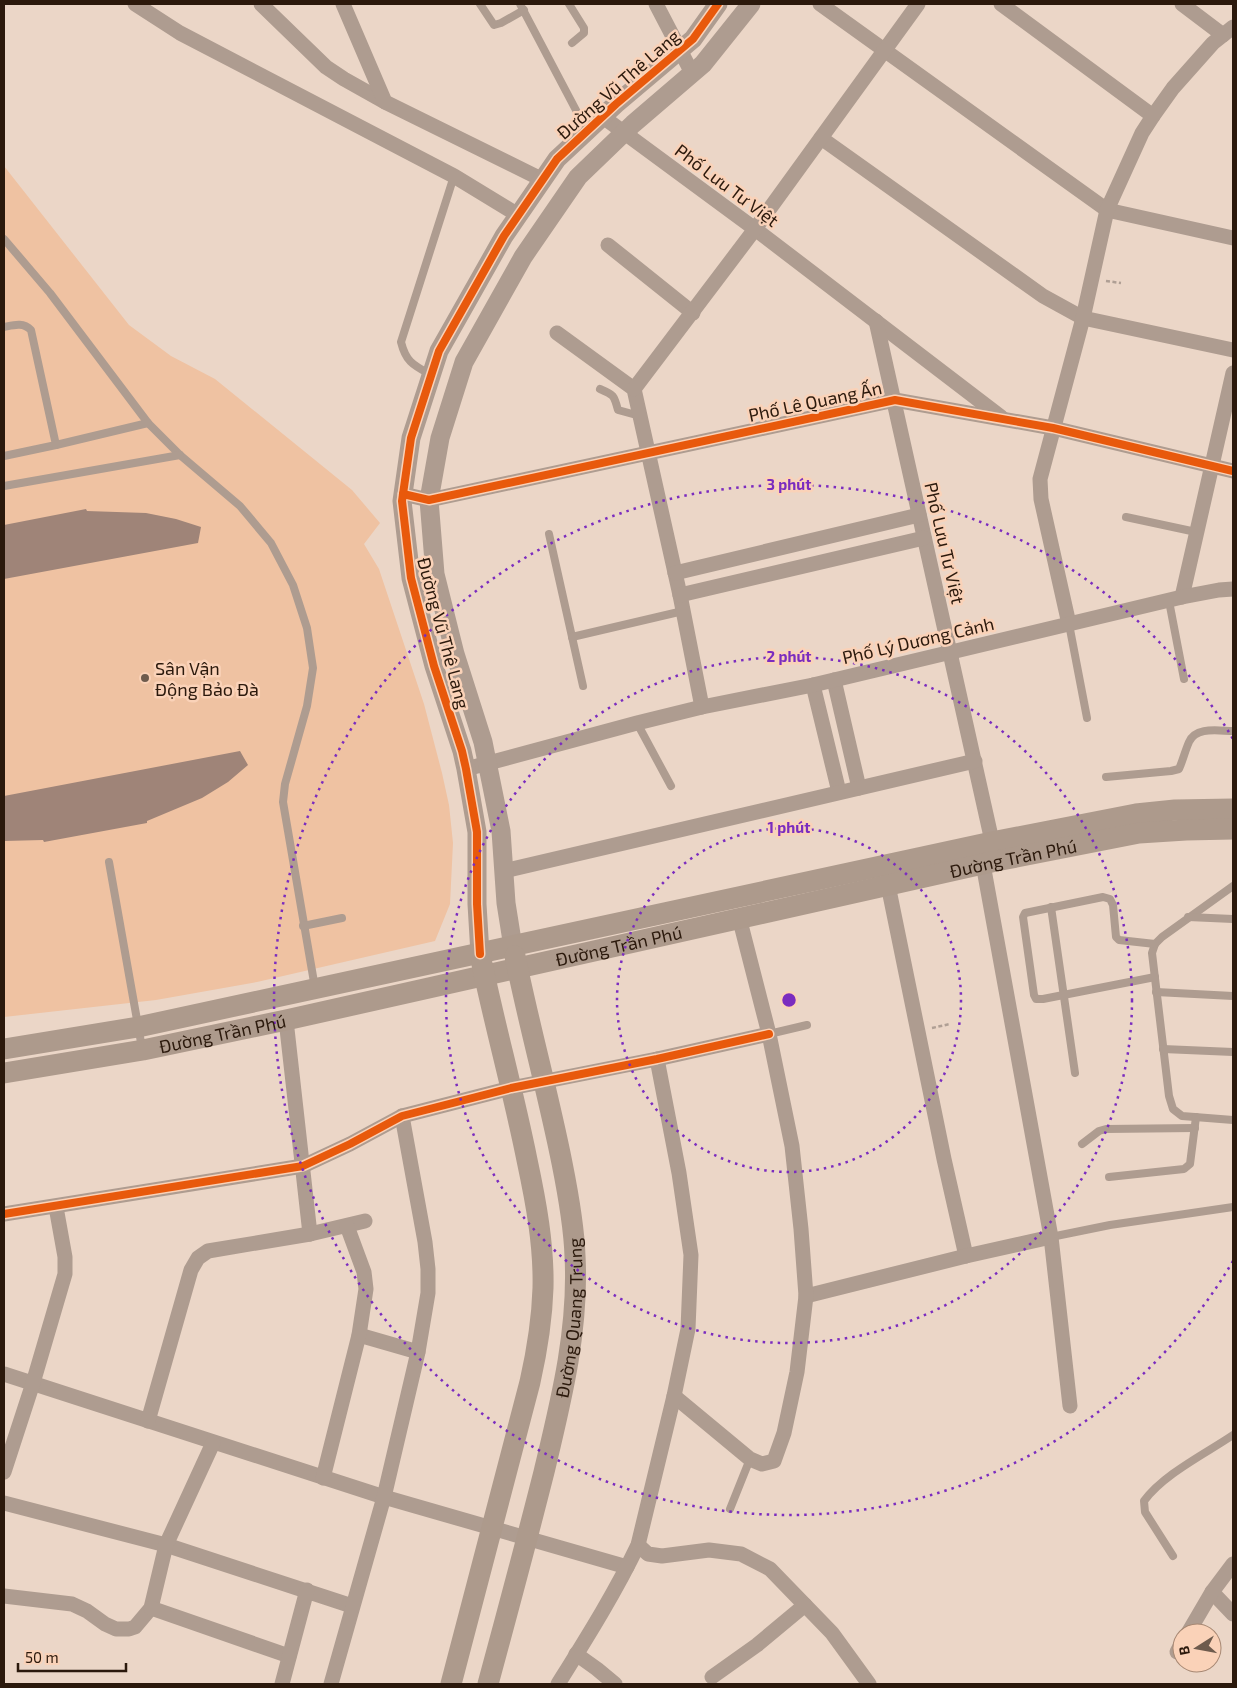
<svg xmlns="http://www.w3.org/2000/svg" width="1237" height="1688" font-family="'Exo 2',sans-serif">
	<rect width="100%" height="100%" fill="#ebd6c7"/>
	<path fill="#efc2a2" d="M4,166L129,325L171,356L215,379L352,490L380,523L364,544L379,569L424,704L442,773L449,805L453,843L450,904L435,941L257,982L156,1000L4,1017Z"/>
	<g fill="#9f8478">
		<path d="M86,509L87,511L146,513L176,519L201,527L198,543L4,579V525Z"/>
		<path d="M240,751L248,765L228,782L202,798L147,821V823L44,842L43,840L4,841V796Z"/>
	</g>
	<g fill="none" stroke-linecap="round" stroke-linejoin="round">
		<g stroke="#af9f94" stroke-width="2.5" stroke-dasharray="4 2.5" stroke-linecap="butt">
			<path d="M1106,281L1121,283"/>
			<path d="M932,1028L950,1024"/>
		</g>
		<g stroke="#ae9c90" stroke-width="8">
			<path d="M480,4L494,25L501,23L524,10"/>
			<path d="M520,4L587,131"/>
			<path d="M569,4L584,28V33L572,43"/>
			<path d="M4,239L50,293L148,423L180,455L240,506L271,543L293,585L307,628L313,668L307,706L285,784L283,802L315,988"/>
			<path d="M4,327C14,325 23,322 31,330L56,445L4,456"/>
			<path d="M431,375C413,365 406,362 401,342L454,176"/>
			<path d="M600,389C614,395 614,395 618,410L640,416"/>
			<path d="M56,445L148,423"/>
			<path d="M4,486L180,455"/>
			<path d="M1126,517L1196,532"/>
			<path d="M549,534L583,686"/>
			<path d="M1169,601L1184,679"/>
			<path d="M1069,624L1087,718"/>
			<path d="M572,637L683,611"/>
			<path d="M637,723L671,786"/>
			<path d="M1106,777L1171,771L1179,769C1183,760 1185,751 1189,742C1196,726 1219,731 1233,731"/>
			<path d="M109,862L142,1048"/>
			<path d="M1233,886L1162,937L1155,944L1152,953L1169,1096L1173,1109L1182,1116L1233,1120"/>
			<path d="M1051,907L1075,1073"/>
			<path d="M1188,917L1233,919"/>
			<path d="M303,926L342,918"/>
			<path d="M1155,977L1043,999H1036L1034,995L1023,917L1025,913L1103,897L1110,899L1113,905L1116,937L1119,940L1155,944"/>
			<path d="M1156,992L1233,996"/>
			<path d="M769,1034L807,1025"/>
			<path d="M1163,1049L1233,1052"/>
			<path d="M1082,1144L1099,1131L1106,1129L1195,1128"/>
			<path d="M1109,1177L1184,1169L1190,1164L1196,1117"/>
			<path d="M1051,1237L1110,1225L1233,1207"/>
			<path d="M730,1509L750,1459"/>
			<path d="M1173,1556L1145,1512L1144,1501C1164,1474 1205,1454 1233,1435"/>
		</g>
		<g stroke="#ae9c90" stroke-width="15">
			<path d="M135,4L180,33L454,176L518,215"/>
			<path d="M261,4L326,67L344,79L385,102"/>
			<path d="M343,4L385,102L543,180"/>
			<path d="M656,4L692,73"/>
			<path d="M820,4L1107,210L1233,238"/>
			<path d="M1001,4L1153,116"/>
			<path d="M1182,4L1223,35"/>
			<path d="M603,117L755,229L1001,417"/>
			<path d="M821,138L1043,296L1083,318L1233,350"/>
			<path d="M608,245L693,313"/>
			<path d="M876,321L994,850"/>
			<path d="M557,333L634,389L680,595L702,707"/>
			<path d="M634,389L755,229L918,4"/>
			<path d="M403,494L429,500L895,400L1053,428L1233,471"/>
			<path d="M675,573L919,515"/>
			<path d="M680,595L924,538"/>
			<path d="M1182,597L1233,373"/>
			<path d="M1069,624L1041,499L1040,479L1083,318L1107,210L1142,133L1153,116L1173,88L1213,43L1233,27"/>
			<path d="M834,680L859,788"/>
			<path d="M813,685L839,792"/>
			<path d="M466,769L637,723L702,707L813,685L1182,597L1219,590L1233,589"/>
			<path d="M504,871L975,761"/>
			<path d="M888,885L944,1159L966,1256"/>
			<path d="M286,1020L310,1234"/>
			<path d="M4,1214L303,1166L350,1144L402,1116L511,1088L657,1059L769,1034"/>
			<path d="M1051,1237L1070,1406"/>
			<path d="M806,1296L966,1256L1051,1237L983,864"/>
			<path d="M359,1335L418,1352"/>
			<path d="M4,1374L384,1497L627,1567"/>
			<path d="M674,1396L750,1459L762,1464L774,1461L784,1433L797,1372L806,1296L801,1229L792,1146L769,1034L739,917"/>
			<path d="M148,1421L191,1270L198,1258L208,1251L310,1234L365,1221"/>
			<path d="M4,1472L33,1383L65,1274V1257L56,1207"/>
			<path d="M323,1478L359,1335L366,1289L364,1272L347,1226"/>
			<path d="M4,1503L166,1545L352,1606"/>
			<path d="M638,1545L648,1554L662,1556L709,1550L741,1554L770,1569L832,1633L869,1684"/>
			<path d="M1212,1592L1233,1614"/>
			<path d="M4,1596L72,1604L87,1611L105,1624L116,1629H129L135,1627L151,1608L166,1545L213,1443"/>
			<path d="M151,1608L289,1656"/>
			<path d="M1188,1633L1212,1592L1233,1564"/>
			<path d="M1177,1652L1182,1643"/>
			<path d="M576,1654L597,1669L615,1684"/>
			<path d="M712,1677L757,1645L805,1605"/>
			<path d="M282,1684L307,1590"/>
			<path d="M331,1684L384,1497L418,1352L428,1293V1269L425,1242L402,1116"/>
			<path d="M558,1684C586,1639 615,1593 638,1545L674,1396L688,1329L691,1255L679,1173L657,1059"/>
		</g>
		<g stroke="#ae9c90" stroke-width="19">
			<path d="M513,947L506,903L501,831L483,742L455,654L435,574L429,500L440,438L464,362L523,257L578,177L633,124L703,64L751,4"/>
			<path d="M480,954L477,904V832L466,769L462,751L434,666L411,578L402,501L411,438L439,351L504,236L557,159L616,104L693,39L718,4"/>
		</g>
		<g stroke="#ad9a8c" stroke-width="21">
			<path d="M4,1049L138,1027L992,842L1136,814L1175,810L1233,809"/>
			<path id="s1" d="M4,1073L143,1050L286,1020L996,861L1139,833L1186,830L1233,829"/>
			<path d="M451,1684L530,1382C537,1351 542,1320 543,1288C544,1245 536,1202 527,1160C514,1095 496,1030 482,964"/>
			<path id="s2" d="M488,1684C507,1614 526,1543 544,1472C561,1401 579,1330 575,1256C574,1225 568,1193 562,1163C548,1093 529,1025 515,956"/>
		</g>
		<defs>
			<g id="cycleway">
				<path d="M403,494L429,500L895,400L1053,428L1233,471"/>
				<path d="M480,954L477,904V832L466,769L462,751L434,666L411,578L402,501L411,438L439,351L504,236L557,159L616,104L693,39L718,4"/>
				<path d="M4,1214L303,1166L350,1144L402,1116L511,1088L657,1059L769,1034"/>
			</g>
		</defs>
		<use href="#cycleway" stroke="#fad2b8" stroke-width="11"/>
		<use href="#cycleway" stroke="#e8590c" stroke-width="8"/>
	</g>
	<g fill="none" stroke="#7b2cbf" stroke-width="2.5" stroke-dasharray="2.5 5">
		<circle cx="789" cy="1000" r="172"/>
		<circle cx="789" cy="1000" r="343"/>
		<path d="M1233 1261A515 515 0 1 1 1233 739"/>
	</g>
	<circle fill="#6e5b4d" stroke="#fad2b8" stroke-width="2" cx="145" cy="678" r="5"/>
	<g text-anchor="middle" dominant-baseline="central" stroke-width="5" stroke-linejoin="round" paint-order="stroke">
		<g font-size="18" fill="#2b190c" stroke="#fad2b8">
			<text transform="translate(618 84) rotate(-41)">Đường Vũ Thê Lang</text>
			<text transform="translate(727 185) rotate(37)">Phố Lưu Tư Việt</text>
			<text transform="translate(815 401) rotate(-12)">Phố Lê Quang Ấn</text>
			<text transform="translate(945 543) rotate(77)">Phố Lưu Tư Việt</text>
			<text transform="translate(444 633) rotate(75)">Đường Vũ Thê Lang</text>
			<text transform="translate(918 640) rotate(-13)">Phố Lý Dương Cảnh</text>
			<text stroke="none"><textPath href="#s1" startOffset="1032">Đường Trần Phú</textPath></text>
			<text stroke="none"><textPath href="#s1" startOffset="628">Đường Trần Phú</textPath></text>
			<text stroke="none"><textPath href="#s1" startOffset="222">Đường Trần Phú</textPath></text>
			<text stroke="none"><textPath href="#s2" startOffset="376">Đường Quang Trung</textPath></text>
		</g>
		<g font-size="18" fill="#2b190c" stroke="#fad2b8" text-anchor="start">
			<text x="155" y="668">Sân Vận<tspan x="155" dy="21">Động Bảo Đà</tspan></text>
		</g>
	</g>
	<circle cx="789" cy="1000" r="8" fill="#7b2cbf" stroke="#fad2b8" stroke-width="2.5"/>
	<g font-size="15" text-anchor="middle" font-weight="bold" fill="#7b2cbf" stroke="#fad2b8" stroke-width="5" stroke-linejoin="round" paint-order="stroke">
		<text x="789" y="490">3 phút</text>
		<text x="789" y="662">2 phút</text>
		<text x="789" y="833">1 phút</text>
	</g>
	<rect width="1237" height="1688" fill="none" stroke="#2b190c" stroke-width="10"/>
	<g transform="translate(1197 1648) rotate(259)"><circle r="24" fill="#fad2b8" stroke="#a78873"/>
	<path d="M0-4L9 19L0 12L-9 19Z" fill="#6e5b4d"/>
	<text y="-8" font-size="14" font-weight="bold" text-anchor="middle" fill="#2b190c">B</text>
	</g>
	<path d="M18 1663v8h108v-8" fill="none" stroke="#2b190c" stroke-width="2.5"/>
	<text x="25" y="1663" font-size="15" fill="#2b190c" stroke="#fad2b8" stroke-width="4" paint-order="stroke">50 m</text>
</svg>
